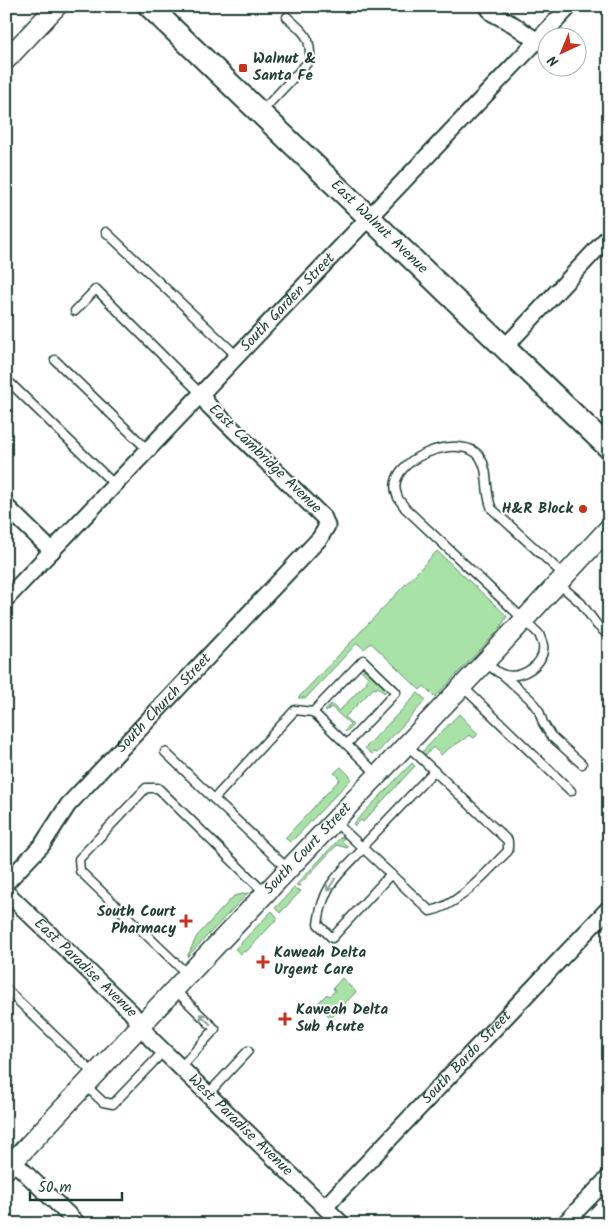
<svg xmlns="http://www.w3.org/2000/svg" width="615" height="1230" font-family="Kalam,sans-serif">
	<rect width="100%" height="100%" fill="#fff"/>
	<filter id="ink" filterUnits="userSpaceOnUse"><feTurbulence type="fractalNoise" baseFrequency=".02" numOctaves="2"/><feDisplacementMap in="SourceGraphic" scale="10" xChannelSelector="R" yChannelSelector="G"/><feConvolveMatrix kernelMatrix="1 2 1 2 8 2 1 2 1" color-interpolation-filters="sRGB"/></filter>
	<g filter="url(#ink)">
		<g fill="#a8e2a7" stroke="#64906e">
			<path d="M437,551L507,616L499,630L435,697L424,686L420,690L371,643L364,649L357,643L306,698H298Z"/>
			<path d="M364,669L387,690L384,693L378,687L376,689L374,688L345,717L353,725L346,732L345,731L350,724L331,707L326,712L325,711L331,704L339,711L367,682L366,680L368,677L362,671Z"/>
			<path d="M418,693L426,700L377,753L374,752L372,754L365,748Z"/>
			<path d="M459,714L478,734L474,738L469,735C461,743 450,746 441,755L433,747L426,755L422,752Z"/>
			<path d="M412,763L415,766L363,822L361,820L355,826L353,824Z"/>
			<path d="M341,767L352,778L296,837L290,842L285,838L340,779L334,773Z"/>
			<path d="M341,837L344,838L342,841L348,847L347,848L337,845L300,884L301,886L296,885Z"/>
			<path d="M294,888L301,891L280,913L275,908Z"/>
			<path d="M247,893H248L187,957L197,936L234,896Z"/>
			<path d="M272,911L278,918L246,952L244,951L241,954L235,949Z"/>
			<path d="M342,978L356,992L331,1018L317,1004L327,994L329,996L335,991L333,988Z"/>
		</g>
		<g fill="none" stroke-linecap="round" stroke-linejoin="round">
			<defs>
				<g id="service">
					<path d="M262,111L310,60C311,35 304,33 287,17"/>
					<path d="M106,232L237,356"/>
					<path d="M75,311L96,289L201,394"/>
					<path d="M55,360L148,450"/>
					<path d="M6,379L115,485"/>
					<path d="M559,584L581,603L597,625L609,636"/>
					<path d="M485,662C491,667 498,674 505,675C522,679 546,664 543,645C542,641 540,637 539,634L405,508C403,504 398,500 397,495C383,459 463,431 480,457C490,472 484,492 492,509L564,575"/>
					<path d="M503,675L530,699L539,711L543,723L551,736L582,764"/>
					<path d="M463,687L571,791"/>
					<path d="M313,712L363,660L396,692L347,744"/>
					<path d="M165,752L214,799"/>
					<path d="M334,821L430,911C459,906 487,871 508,851V841L407,745"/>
					<path d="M362,847L434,771"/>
					<path d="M363,849C338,875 323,885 318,924L332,938L391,874"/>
					<path d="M288,869L214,799L295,710L313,712L378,775"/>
					<path d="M188,975L80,871L79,859L146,788H158L265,893"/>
					<path d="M6,989L95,1075"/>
					<path d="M175,990L215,1029L181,1067"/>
					<path d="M85,1085L103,1102L113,1104L164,1051"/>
					<path d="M208,1094L248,1051"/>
				</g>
				<g id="minor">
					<path d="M487,6L492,13L514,25L537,41"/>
					<path d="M504,348L609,236"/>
					<path d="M6,506L52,551"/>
					<path id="s1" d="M6,599L570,6"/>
					<path id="s2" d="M6,883L42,845L68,805L320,538L327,526L324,518L209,406L201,394"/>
					<path id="s3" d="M6,892L131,1012L151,1039L342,1224"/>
					<path d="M13,1161L78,1224"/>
					<path id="s4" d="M325,1207L609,908"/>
					<path d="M564,1224L609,1177"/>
				</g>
				<g id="tertiary">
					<path d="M6,60L57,6"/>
					<path id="s5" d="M6,1169L188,975L485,662L609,528"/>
				</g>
				<g id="secondary">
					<path id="s6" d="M149,6L609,448"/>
				</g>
			</defs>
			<use href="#service" stroke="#1f3d34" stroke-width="11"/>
			<use href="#minor" stroke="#1f3d34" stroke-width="19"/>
			<use href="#tertiary" stroke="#1f3d34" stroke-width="22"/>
			<use href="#secondary" stroke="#1f3d34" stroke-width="25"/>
			<use href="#service" stroke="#fff" stroke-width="8"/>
			<use href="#minor" stroke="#fff" stroke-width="15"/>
			<use href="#tertiary" stroke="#fff" stroke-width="19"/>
			<use href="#secondary" stroke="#fff" stroke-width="21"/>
		</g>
		<defs><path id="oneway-shaft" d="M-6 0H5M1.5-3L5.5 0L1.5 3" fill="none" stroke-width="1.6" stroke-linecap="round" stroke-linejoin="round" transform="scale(1.25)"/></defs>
		<g stroke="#8f9e9a">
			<use href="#oneway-shaft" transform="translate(331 885) rotate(123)"/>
			<use href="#oneway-shaft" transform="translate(205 1019) rotate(-136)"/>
		</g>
	</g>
	<g fill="#c8321e" stroke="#fff" stroke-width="2">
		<rect x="238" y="63" width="10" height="10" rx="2.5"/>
		<circle cx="583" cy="509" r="5"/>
		<path d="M183.5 913.5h5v5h5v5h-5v5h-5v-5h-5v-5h5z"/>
		<path d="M260.5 954.5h5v5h5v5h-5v5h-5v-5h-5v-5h5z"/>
		<path d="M282.5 1011.5h5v5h5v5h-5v5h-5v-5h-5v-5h5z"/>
	</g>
	<g text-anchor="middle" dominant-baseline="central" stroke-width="4" stroke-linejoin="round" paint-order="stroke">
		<g font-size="15" font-weight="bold" fill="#1f3d34" stroke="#fff" text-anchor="start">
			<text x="253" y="59">Walnut &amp;<tspan x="253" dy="17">Santa Fe</tspan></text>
			<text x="573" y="509" text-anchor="end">H&amp;R Block</text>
			<text x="176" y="912" text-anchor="end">South Court<tspan x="176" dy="17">Pharmacy</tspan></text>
			<text x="274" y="953">Kaweah Delta<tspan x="274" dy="17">Urgent Care</tspan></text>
			<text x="296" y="1010">Kaweah Delta<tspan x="296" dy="17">Sub Acute</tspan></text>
		</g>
		<g font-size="15" fill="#1f3d34" stroke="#fff">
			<text stroke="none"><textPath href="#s6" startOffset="319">East Walnut Avenue</textPath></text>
			<text stroke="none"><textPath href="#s1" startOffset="409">South Garden Street</textPath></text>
			<text transform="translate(265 459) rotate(44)">East Cambridge Avenue</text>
			<text stroke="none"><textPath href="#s2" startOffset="240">South Church Street</textPath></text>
			<text stroke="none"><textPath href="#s5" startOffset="440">South Court Street</textPath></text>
			<text stroke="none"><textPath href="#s3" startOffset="110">East Paradise Avenue</textPath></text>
			<text stroke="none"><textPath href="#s4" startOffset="206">South Bardo Street</textPath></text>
			<text stroke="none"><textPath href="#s3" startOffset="331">West Paradise Avenue</textPath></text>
		</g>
	</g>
	<rect width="615" height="1230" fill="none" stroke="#fff" stroke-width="25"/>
	<rect x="12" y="12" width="590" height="1205" fill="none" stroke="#1f3d34" stroke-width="2" filter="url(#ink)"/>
	<g transform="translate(562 52) rotate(224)"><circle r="24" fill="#ffffff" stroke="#a5b1ae"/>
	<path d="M0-4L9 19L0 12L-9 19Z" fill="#c8321e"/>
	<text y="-8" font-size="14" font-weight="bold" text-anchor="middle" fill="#1f3d34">N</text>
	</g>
	<path d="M30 1192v8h92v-8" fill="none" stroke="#1f3d34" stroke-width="2.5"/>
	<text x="38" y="1192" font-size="15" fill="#1f3d34" stroke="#ffffff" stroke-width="4" paint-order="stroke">50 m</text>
</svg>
